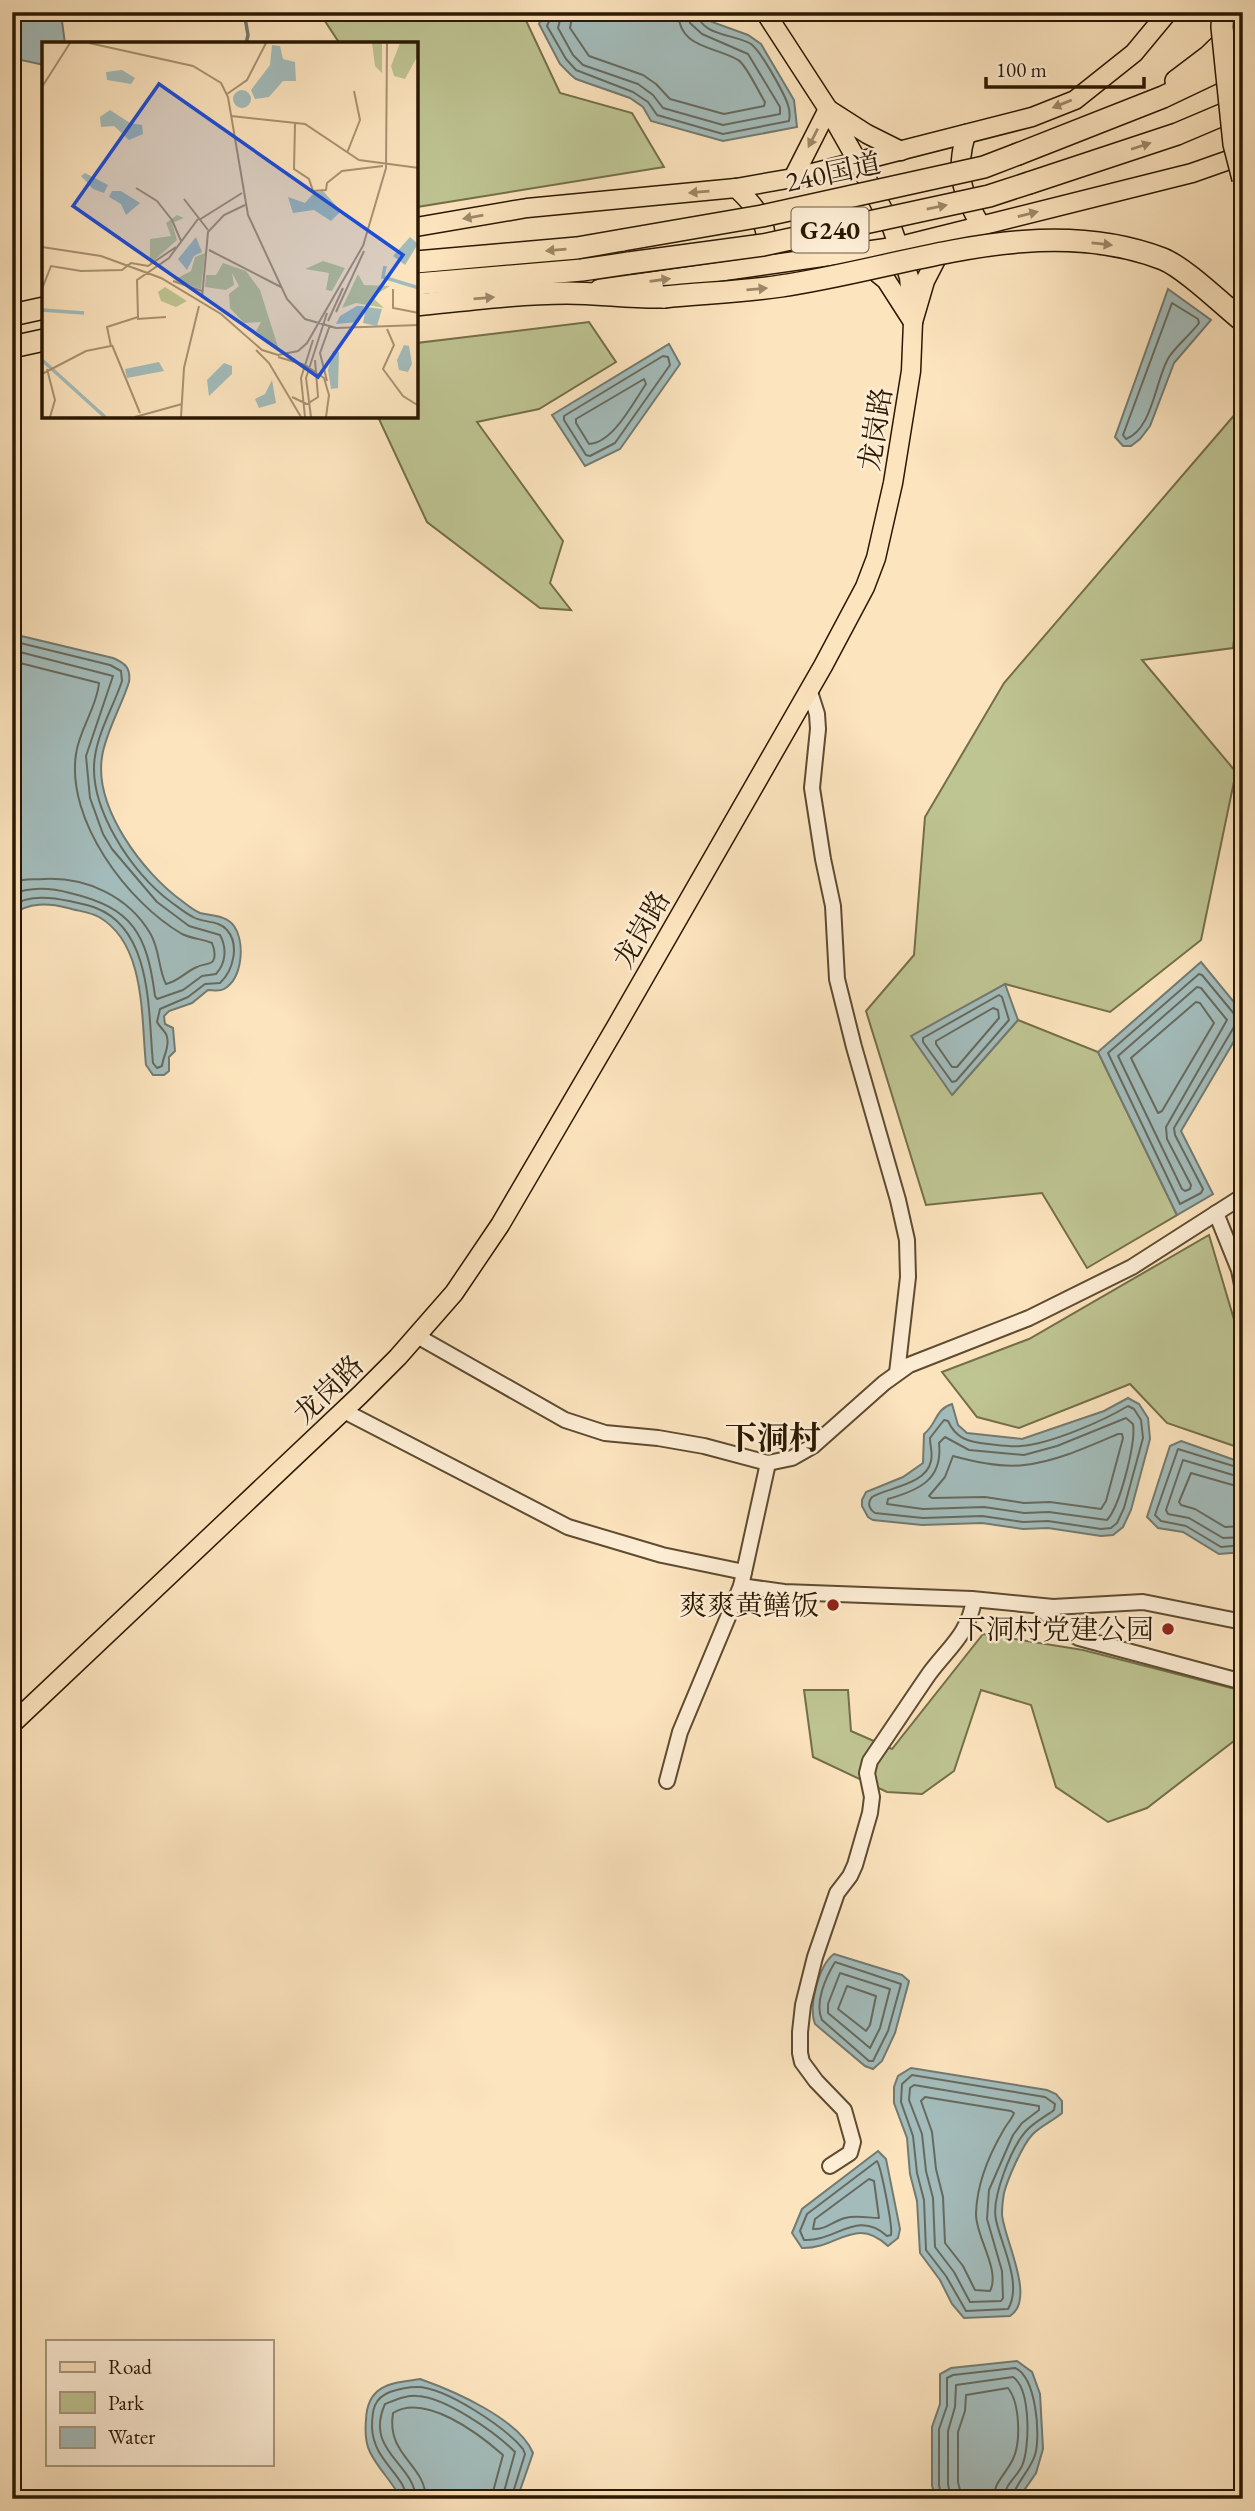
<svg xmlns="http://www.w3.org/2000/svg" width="1255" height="2511" font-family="'EB Garamond','Noto Serif SC',serif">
	<rect width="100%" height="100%" fill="#fce4be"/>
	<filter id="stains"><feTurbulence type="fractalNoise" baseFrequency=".00286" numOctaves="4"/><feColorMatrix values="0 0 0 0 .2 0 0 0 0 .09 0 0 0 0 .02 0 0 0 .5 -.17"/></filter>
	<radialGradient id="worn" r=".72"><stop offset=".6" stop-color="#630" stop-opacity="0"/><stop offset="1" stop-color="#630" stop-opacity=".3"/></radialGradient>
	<g fill="#bec492" stroke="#746e49" stroke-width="2">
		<path d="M319,12H432L441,16L442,12H522L560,93L632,113L664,167L417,207L416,44H340Z"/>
		<path d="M589,322L616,362L539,409L477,422L563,541L550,583L571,610L540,608L427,522L378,417L416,416L417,343Z"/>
		<path d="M1243,405V567L1233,648L1142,660L1236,772L1201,940L1110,1012L1005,984L952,1095L1018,1020L1098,1052L1177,1215L1087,1268L1042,1193L926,1205L866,1011L914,955L925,817L1004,683Z"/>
		<path d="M1209,1235L1243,1350V1449L1167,1423L1130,1384L1019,1428L977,1417L942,1372L1029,1339Z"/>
		<path d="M983,1634L1083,1650L1243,1691V1734L1147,1808L1108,1822L1056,1787L1031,1705L981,1690L954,1771L922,1794L887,1792L813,1757L804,1690H848L851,1731L892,1749Z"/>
	</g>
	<g fill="#a3bcbb" stroke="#737a70" stroke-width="2">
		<path d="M12,12H63L62,21L65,44H44V65L12,58Z"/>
		<path d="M555,12H701L712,22L748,35L761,44L794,100L797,127L723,141L651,121L643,107L630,98L576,79L571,75L560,64L539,24L541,19Z"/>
		<path d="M1168,289L1211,320L1174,363L1150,426L1140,439L1131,446H1123L1115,437Z"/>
		<path d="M669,344L680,364L620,449L585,466L552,415Z"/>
		<path d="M13,634L113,658C125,663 131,668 129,682C122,705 105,734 102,757C94,808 143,873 182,901C187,905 193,910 200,913C211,916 226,915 234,926C245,942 243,978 224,989C219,992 213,990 208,990L192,1003L169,1011L164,1016L165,1024L173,1028L175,1051L169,1057V1071L164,1075H153L146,1065C141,1017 146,944 99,917C90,912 78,911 68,908C48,903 29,902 12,915Z"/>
		<path d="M1201,962L1243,1013V1026L1181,1131L1213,1194L1177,1215L1098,1052Z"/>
		<path d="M1005,984L1018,1020L952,1095L911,1036Z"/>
		<path d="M1128,1398L1139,1404L1148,1418L1150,1439L1131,1510L1123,1527L1113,1535L1101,1536L1048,1528L1023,1529L982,1523L922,1525L873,1520L868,1517L862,1506V1500L866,1492L903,1477L923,1463L924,1434C937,1424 935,1409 952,1404L958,1425L967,1433L1022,1439L1104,1411Z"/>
		<path d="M1181,1441L1243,1463V1552L1219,1554L1183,1532L1158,1528L1147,1517L1170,1446Z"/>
		<path d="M834,1954L902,1975L909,1981L895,2033L882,2061L873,2069L865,2066L815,2024C808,2006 819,1965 834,1954Z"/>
		<path d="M911,2068L1047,2090L1056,2094L1062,2101V2113C1053,2121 1040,2126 1032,2135C1022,2146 1008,2178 1004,2193C1003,2199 1002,2208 1002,2214C1003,2237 1037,2299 1010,2316L964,2318L952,2304L940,2280L920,2253L917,2201L910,2174L907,2138L894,2103V2087L898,2076Z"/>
		<path d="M878,2151L886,2159L900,2229L898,2238L888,2246C855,2215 838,2249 802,2248L792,2233L802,2209Z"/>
		<path d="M1017,2361L1032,2372L1040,2394L1043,2449L1036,2473L1018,2499H937L932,2486V2427L940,2404V2374L951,2368Z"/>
		<path d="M420,2379C454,2391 519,2419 533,2453L517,2499H401C393,2482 378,2469 370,2452C365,2442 365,2431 366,2420C367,2385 391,2383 420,2379Z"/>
	</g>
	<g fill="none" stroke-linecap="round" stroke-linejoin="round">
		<g stroke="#666a5e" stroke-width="2">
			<path d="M553,12L547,26L566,59L576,70L633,92L648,102L657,115L723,134L789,121C790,116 790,111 788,105C784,93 761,51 751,44C735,34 700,36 697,12"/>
			<path d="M562,12L558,28L573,55L583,65L638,84L653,95L663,108L723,125L780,114V107L748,54L702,34L690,23L688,12"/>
			<path d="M573,12L570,28L589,56L643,75L656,84L670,99L724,114L764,106L765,102C759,93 746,64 738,60C715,46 679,49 678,12"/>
			<path d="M1172,303L1198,319L1199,323C1190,335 1177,345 1169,357C1155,380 1153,429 1126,439L1123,435Z"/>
			<path d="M663,356L668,357L670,365L615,443L590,456L586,455L564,420V416Z"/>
			<path d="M644,379L646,384C633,403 613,443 589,444L576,423V419Z"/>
			<path d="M12,641L110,665L121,671L122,681C114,705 99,730 95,756C87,806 132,874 171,902C178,907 185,913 193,917C203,923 219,920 227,930C240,945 233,971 220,983L205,984L188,997L160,1009L157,1022C160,1028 166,1031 167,1037C170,1047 163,1056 162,1066L157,1068L153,1063C148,1013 153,930 96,908C88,905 78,903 69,901C51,897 28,894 12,906"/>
			<path d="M12,650L113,676L86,756L90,798L103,834L112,849L157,902L189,926L220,935C227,948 226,963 216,974L202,976L183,990L157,999L155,996C147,934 133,908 70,893C52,888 29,886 12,895"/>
			<path d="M12,661L99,683C97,707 79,730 76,754C66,820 127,902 182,934C192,939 203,939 212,943C214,948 216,956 213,961C210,965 202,964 197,967C185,972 179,981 166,984C158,969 160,949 150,933C128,896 86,877 44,879C32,880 23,878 12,883"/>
			<path d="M1197,987L1201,988L1227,1020L1166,1127L1167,1139L1191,1185L1190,1189L1185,1191L1182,1189L1118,1056Z"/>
			<path d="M999,995L1002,997L1009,1020L956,1081L952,1082L923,1042V1038Z"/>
			<path d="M1196,1002L1200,1003L1214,1023L1162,1111L1158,1113L1131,1058Z"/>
			<path d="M993,1008L998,1010L999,1018L957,1067H952L936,1044V1041Z"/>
			<path d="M1243,1017L1241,1019L1235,1015L1202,975L1199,974L1108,1053L1180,1204L1201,1193L1203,1189L1175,1135L1174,1128L1234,1027L1241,1022L1243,1024"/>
			<path d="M1128,1406L1134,1409L1141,1420L1143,1438L1124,1508L1117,1523L1111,1528L1101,1529L1048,1521L1023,1522L982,1516L923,1518L875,1513C869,1509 867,1503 872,1497C889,1487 926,1485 931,1461C933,1453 930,1446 930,1438L944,1420L948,1421C956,1439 969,1442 988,1444C998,1445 1010,1447 1021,1446C1050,1444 1103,1421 1128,1406Z"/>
			<path d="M1126,1418L1133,1424C1136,1443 1120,1506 1107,1520L1049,1512L1024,1513L984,1507L923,1509L887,1504L888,1499C920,1490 943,1479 939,1443L945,1437L969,1450L1024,1455L1057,1446Z"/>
			<path d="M1118,1434H1122L1123,1438L1106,1501L1101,1509L1050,1502L1024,1503L985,1497L932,1498L929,1496L945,1477L953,1456C975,1462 1001,1468 1024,1465C1055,1462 1090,1446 1118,1434Z"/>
			<path d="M1243,1469L1178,1449L1155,1515L1161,1521L1186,1526L1221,1547L1243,1545"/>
			<path d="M1243,1478L1183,1460L1166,1510L1168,1514L1189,1518L1223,1538L1243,1537"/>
			<path d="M1243,1488L1191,1473L1179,1502L1181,1505L1195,1509L1225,1527L1243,1526"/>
			<path d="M835,1962L901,1984L888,2031L873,2061H869L822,2020C814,2003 826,1977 835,1962Z"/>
			<path d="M840,1973L890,1989L880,2028L870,2048L828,2013V2004Z"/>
			<path d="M847,1986L876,1996L870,2025L866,2031L838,2009Z"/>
			<path d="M912,2075L1045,2097L1055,2104L1054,2110C1046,2116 1035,2122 1028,2129C1012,2145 991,2198 996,2220C1001,2245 1023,2284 1008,2309L966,2311L946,2276L926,2250L924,2200L917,2173L913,2136L901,2102L902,2084Z"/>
			<path d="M914,2085L1039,2106V2110L1022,2123L1013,2135L989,2190L987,2219L1002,2271L1003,2298L1001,2301L970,2302L954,2272L935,2247L933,2198L926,2171L922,2134L909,2100L910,2088Z"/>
			<path d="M925,2097L1011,2111L1014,2113C1012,2119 1006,2125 1003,2131C989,2155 977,2185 976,2213C975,2236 1001,2270 990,2291L975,2290L963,2266L945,2243L943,2197L936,2169L932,2132L921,2101Z"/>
			<path d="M877,2161C881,2167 893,2227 891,2235L887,2236C857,2209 835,2242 804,2240L800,2231L807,2214Z"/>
			<path d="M869,2179L874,2181L879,2218C869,2218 856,2215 845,2218C833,2221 826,2230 813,2229L815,2219Z"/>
			<path d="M407,2499C404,2473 373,2461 372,2427C372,2410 374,2398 390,2392C399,2389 408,2387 417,2387C445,2387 505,2427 523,2449L525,2454L511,2499"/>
			<path d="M416,2499C414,2463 364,2451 385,2404C395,2400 406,2395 417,2396C445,2397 495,2432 515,2452L502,2499"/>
			<path d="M426,2499C425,2463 386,2456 393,2413C425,2393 478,2433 503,2455L491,2499"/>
			<path d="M942,2499L939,2485V2429L947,2406V2378L953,2375L1015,2368C1036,2377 1041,2435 1035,2455C1030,2471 1014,2485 1012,2499"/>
			<path d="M951,2499L948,2484V2431L955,2407L956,2385L1013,2377C1031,2389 1030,2448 1022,2466C1016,2478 1004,2485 1004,2499"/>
			<path d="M962,2499L958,2482V2432L965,2411L966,2395L1008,2388C1020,2403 1021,2442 1013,2459C1006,2474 994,2482 993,2499"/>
		</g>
		<path stroke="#737a70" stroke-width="3.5" d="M244,12L248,35L246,44"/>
		<defs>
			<g id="minor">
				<path d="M809,689L817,714L818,729L812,788L823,859L833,906L837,979L854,1047L898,1200L907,1240L908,1277L897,1373"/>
				<path d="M1216,1213L1239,1270L1243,1290"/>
				<path d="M417,1336L565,1420L605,1433L658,1438L704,1446L768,1463L792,1458L813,1446L884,1383L909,1365L1029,1318L1132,1267L1243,1196"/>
				<path d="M344,1411L568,1527L662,1555L744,1572"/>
				<path d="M741,1586L784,1592L972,1599L1053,1607L1143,1602L1243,1622"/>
				<path d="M1038,1606L1064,1630L1079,1638L1243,1682"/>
				<path d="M667,1781L680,1732L741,1586L768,1463"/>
				<path d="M830,2166L850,2153L853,2142L844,2110L816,2081L802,2062L800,2053V2032L803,2005L815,1957L837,1893L850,1876L855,1865L870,1813L872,1797L867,1773L870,1761C890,1732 909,1703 929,1674C949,1647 968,1635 974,1600"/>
			</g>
			<g id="major">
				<path d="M966,134C955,172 961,192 981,226"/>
				<path d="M793,178L828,109L867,134L901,151"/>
				<path d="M736,188C758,208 770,225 765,255"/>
				<path d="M416,227L527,208L736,188L793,178L1032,117L1075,100L1134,53L1168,12"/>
				<path d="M864,262L886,280L913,322L925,281L943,246"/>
				<path d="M599,289L900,246L1192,173L1243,155"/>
				<path d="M12,1724L360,1395L398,1357L454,1293L500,1225L617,1025L823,666L865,587L876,558L893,483L911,371L913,322L909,277L891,225L858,162L828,109L765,12"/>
			</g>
			<g id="highway">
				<path d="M1176,81L1209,56L1243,23"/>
				<path d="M1018,154L1163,97L1243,59"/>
				<path d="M1029,183L1177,134L1243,106"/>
				<path d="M416,262L577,248L623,240"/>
				<path d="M416,284L582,270L629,263"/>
				<path d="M416,305C466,300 517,293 567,293C600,293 632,298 664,297"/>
				<path d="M12,315L44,308"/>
				<path d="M12,347L44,340"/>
			</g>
		</defs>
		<use href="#minor" stroke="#5e4b30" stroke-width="18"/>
		<use href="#major" stroke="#2a1800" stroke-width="21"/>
		<use href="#highway" stroke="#2a1800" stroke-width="24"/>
		<use href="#minor" stroke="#fdedd5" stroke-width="14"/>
		<use href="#major" stroke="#fce4be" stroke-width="18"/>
		<use href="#highway" stroke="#fce4be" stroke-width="21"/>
		<defs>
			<g id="highway-bridge">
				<path d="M1223,12L1222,27L1234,144L1243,179"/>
				<path d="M623,240L762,216L984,167L1018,154"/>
				<path d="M629,263L763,245L989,196L1029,183"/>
				<path d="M664,297C703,293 742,292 781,286C906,268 1038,211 1163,259C1185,268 1223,305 1243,321"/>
			</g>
		</defs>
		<use href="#highway-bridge" stroke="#2a1800" stroke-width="24" stroke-linecap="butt"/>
		<use href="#highway-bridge" stroke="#fce4be" stroke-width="21"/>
	</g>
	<defs><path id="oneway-solid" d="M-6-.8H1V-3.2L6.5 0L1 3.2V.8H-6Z" transform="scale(1.75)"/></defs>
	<g fill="#9e8868">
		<use href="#oneway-solid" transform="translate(1062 104) rotate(158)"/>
		<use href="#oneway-solid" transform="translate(813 138) rotate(117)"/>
		<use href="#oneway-solid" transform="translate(1141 146) rotate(-18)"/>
		<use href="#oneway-solid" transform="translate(699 192) rotate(175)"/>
		<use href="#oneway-solid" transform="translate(937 207) rotate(-12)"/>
		<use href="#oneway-solid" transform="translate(1028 214) rotate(-14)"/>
		<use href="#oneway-solid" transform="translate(473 217) rotate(170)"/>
		<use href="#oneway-solid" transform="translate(1102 244) rotate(6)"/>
		<use href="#oneway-solid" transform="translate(556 250) rotate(175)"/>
		<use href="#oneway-solid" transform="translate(660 280) rotate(-8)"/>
		<use href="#oneway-solid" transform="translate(757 289) rotate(-5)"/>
		<use href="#oneway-solid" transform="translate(484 298) rotate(-5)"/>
	</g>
	<g fill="#8f2418" stroke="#fdedd5" stroke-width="2.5">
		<circle cx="833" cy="1605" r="7"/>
		<circle cx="1168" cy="1629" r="7"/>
	</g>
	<g text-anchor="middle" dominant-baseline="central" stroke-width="5" stroke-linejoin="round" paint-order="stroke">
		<rect fill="#fdedd5" stroke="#695840" stroke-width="2" x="791.5" y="207.5" width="77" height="45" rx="5"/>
		<g font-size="26" font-weight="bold" fill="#2a1800">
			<text x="830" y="230">G240</text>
		</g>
		<g font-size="28" fill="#2a1800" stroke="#fdedd5">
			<text transform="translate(833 172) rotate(-12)">240国道</text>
			<text transform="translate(875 429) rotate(-81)">龙岗路</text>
			<text transform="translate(641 929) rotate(-60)">龙岗路</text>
			<text transform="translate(328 1389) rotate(-44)">龙岗路</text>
		</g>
		<g font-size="28" fill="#2a1800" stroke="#fdedd5" text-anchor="end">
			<text x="819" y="1605">爽爽黄鳝饭</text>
			<text x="1154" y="1629">下洞村党建公园</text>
		</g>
		<g font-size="32" font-weight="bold" fill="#2a1800" stroke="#fdedd5">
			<text x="773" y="1438">下洞村</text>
		</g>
	</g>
	<g transform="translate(42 42)">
		<rect width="376" height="376" fill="#fce4be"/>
		<path d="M330,1H340V31L333,24ZM358,1H376V13L363,37L352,34L349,24ZM135,173L142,176L130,181L135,198L108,222V197L129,194L124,181ZM163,211L159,247L132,238L149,229L153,215ZM281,219L303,226L290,249L284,248L287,231L263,227ZM181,221L204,229L218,248L237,308L214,289L219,280L202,281L188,266L187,252L197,244L190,231L192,243L184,248L163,245L164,233H174ZM316,232L322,243L348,244L330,255L342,266L314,261L300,266ZM123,245L145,259L134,265L119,259L116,250Z" fill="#bec492"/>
		<path d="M230,3L238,4L241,17L253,20L254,39H241L227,55L213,57L209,48L228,23ZM80,28L93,36L89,42L65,38L64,30ZM191 57a9 9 0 1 1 18 0a9 9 0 1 1-18 0ZM68,68L88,81L100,83L101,92L87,98L72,84L59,85L58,75ZM43,131L66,143L62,151L51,147L39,134ZM70,149H79L98,161L84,173L79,162L67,155ZM281,149L299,169L289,179L272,168L251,171L246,155L263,161L272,151ZM154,195L160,210L152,214L145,228L136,217ZM368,195L376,202L363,223L351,214ZM315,264H322L317,280L294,282L298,274ZM324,265L340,267L335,284L321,281ZM362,303L367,304L370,322L366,330L357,328L355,318ZM291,309L297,310L296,346L289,347L286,328ZM117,320L122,329L85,336L83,327ZM182,321L190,324V332L167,354L165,338ZM230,338L234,361L217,366L213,357L223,352Z" fill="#a3bcbb"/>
		<path fill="none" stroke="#a3bcbb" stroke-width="3.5" d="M343,224L341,235L377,246M0,268L42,271M0,318L63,375"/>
		<path fill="none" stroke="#a89272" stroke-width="2" d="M47,1L151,24L179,41L186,55L206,173L245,257L263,277L294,286L377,283M0,45L28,1M185,52L205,38L224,1M189,74L263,82L317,118L377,126M253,82L252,127L267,137L271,149L284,148L285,141L300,129L341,124M305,111L318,78L312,49M94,146L115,159L130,178L139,199M142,157L166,188M157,178L200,151M321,204L344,126L345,1M0,205L59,214L119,236L179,272L220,308L236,313L256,309L265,301L322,202M167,208L239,245M131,239L160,249M0,247L9,224L39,229L80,228L89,221L106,224L134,205M351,247V266L377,271M160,256L166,190L182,173L203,163M294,270L322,209M95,277L124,275M286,279L301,246M345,287L352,303L341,327L361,354L377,364M70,303L98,371M214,308L227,321L259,375M236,315L263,323L282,336L287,353L284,375M5,327L13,358L8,375M0,332L44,309L69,304L65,285L96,275L95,238L127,216L156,177M285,339L278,311L288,283M250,355L265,362L276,355L273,318M93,375L140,362M139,375L142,326L157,264M263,375L259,336L271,298M269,375L264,336L285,271"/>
		<path fill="#1d4ed8" fill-opacity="0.15" stroke="#1d4ed8" stroke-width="3.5" d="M117,42L361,213L276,335L31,164Z"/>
		<rect width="376" height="376" fill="none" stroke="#2a1800" stroke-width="3.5"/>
	</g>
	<rect width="1255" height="2511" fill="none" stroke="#fce4be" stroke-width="42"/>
	<rect x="14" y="14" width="1227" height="2483" fill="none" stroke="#2a1800" stroke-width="3.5"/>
	<rect x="21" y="21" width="1213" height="2469" fill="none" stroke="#2a1800" stroke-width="2"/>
	<rect x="46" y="2340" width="228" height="126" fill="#fdedd5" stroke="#a99880" stroke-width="2"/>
	<rect x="60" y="2362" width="35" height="10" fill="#fce4be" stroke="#a99880" stroke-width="2"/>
	<text x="108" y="2374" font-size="21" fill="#2a1800">Road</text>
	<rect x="60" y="2392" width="35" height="21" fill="#bec492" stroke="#a99880" stroke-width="2"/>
	<text x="108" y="2410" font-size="21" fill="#2a1800">Park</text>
	<rect x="60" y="2427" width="35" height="21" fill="#a3bcbb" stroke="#a99880" stroke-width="2"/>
	<text x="108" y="2444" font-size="21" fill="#2a1800">Water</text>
	<path d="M986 77v10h158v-10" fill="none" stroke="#2a1800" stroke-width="3.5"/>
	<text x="996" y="77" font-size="21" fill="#2a1800" stroke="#fdedd5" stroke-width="5" paint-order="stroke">100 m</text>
	<rect width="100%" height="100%" filter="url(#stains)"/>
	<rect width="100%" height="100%" fill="url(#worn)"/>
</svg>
